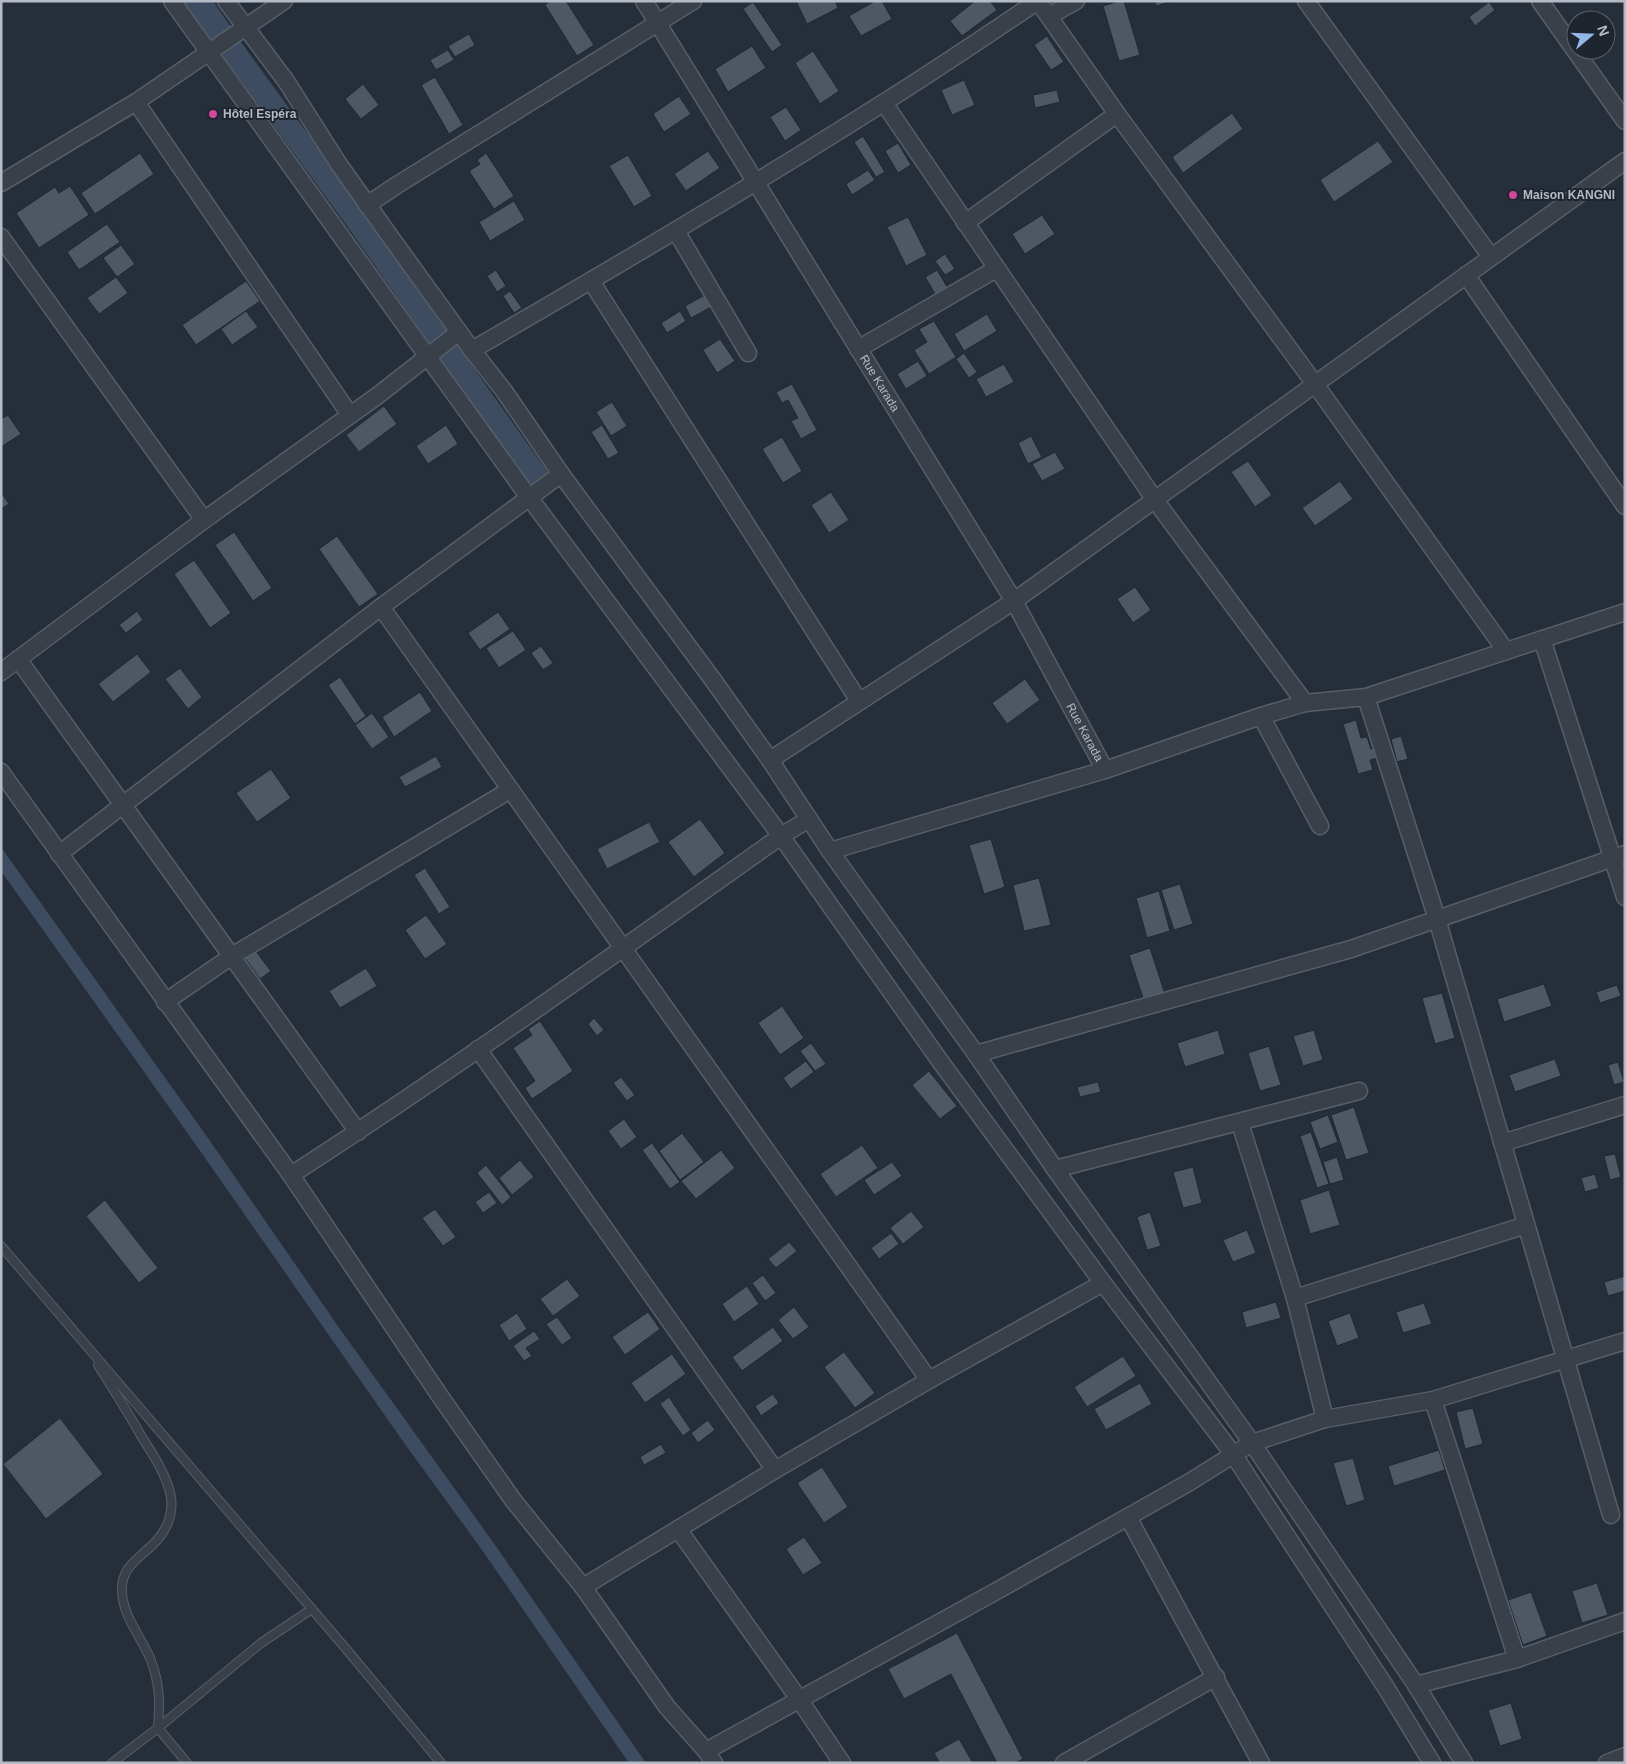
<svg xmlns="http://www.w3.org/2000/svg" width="1626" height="1764" font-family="Helvetica,sans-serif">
	<rect width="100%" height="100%" fill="#252e39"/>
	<g fill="#3d4c60">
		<path d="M183,1H213L246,49L365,212L463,353L547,471L545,483L530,484L506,452L347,226Z"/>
		<path d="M1,847L208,1138L340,1329L493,1542L646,1763H629L482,1550L402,1440L196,1145L1,871Z"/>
	</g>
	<g fill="#4e5864" stroke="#202730">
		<path d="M550,1H566L594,45L577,56L545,5Z"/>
		<path d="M796,1H835L838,8L807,24Z"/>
		<path d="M875,1H882L892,19L861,36L849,16Z"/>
		<path d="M975,1H990L997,10L962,36L950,21Z"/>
		<path d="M1119,1H1124L1140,55L1119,61L1103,6Z"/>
		<path d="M1155,1H1173L1156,6Z"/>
		<path d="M753,2L782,45L772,52L743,9Z"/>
		<path d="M1489,2L1495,10L1475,26L1469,17Z"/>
		<path d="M469,34L475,45L455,57L448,46Z"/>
		<path d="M1047,36L1064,62L1051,70L1034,45Z"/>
		<path d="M752,46L766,68L728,92L715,69Z"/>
		<path d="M448,50L454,60L436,70L430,60Z"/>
		<path d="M813,51L839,91L820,104L795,63Z"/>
		<path d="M435,77L463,125L449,134L421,85Z"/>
		<path d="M964,80L975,105L952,115L941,90Z"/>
		<path d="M363,84L379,105L361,119L345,99Z"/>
		<path d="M1057,90L1060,102L1035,108L1033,95Z"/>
		<path d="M679,96L691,114L664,132L653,114Z"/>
		<path d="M786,107L801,130L785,141L770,117Z"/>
		<path d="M1232,113L1243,129L1183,173L1172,157Z"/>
		<path d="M863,136L885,172L876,177L854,142Z"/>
		<path d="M1378,141L1393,162L1334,202L1320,180Z"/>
		<path d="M898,143L911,165L898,173L885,151Z"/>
		<path d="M708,151L720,168L686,191L674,174Z"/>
		<path d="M140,153L154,174L95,214L81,193Z"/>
		<path d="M486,153L514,196L494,209L469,171L480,164L477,160Z"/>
		<path d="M628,155L652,196L634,207L609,166Z"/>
		<path d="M868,170L875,180L852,195L846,184Z"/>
		<path d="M70,186L89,215L39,248L16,213L55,187L59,193Z"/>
		<path d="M514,201L525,220L490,241L479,222Z"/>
		<path d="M1042,215L1055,234L1025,254L1012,234Z"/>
		<path d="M908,217L927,255L906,266L887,227Z"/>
		<path d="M107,224L120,242L79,270L67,252Z"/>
		<path d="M121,245L135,264L117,277L103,258Z"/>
		<path d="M945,254L955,269L945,275L935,261Z"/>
		<path d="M496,270L506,286L497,292L487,276Z"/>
		<path d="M937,270L949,290L937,297L925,277Z"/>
		<path d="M116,277L128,293L99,314L87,298Z"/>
		<path d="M246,281L260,301L196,345L182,325Z"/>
		<path d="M510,291L522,308L514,313L503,296Z"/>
		<path d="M705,295L711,307L691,318L685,306Z"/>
		<path d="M246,311L258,327L232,345L221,329Z"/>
		<path d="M680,311L686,321L667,333L661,323Z"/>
		<path d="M987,314L997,331L964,351L954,334Z"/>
		<path d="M934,321L956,357L929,374L914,350L927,342L919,329Z"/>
		<path d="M720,339L735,361L717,373L703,350Z"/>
		<path d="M964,353L977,372L969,378L956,359Z"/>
		<path d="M918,361L927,376L906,389L897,374Z"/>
		<path d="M1004,364L1014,382L986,397L976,379Z"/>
		<path d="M792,384L817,430L801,439L791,421L798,418L788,400L782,403L776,392Z"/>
		<path d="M612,402L627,426L611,436L596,412Z"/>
		<path d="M384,406L397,424L359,452L346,435Z"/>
		<path d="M8,415L21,434L1,447V419Z"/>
		<path d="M446,425L458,444L428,464L416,446Z"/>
		<path d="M602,425L619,453L608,459L591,432Z"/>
		<path d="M1031,436L1042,457L1028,464L1018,443Z"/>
		<path d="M782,437L802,471L783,483L762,449Z"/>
		<path d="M1055,452L1065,469L1042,481L1032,464Z"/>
		<path d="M1248,461L1272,495L1255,507L1231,472Z"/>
		<path d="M1340,481L1353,499L1315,526L1302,508Z"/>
		<path d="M831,492L849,520L829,533L811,505Z"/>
		<path d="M3,495L9,504L1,509V496Z"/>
		<path d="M234,532L272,588L253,601L215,545Z"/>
		<path d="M337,536L378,594L359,607L319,549Z"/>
		<path d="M194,560L231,613L210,628L174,574Z"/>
		<path d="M1135,587L1151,610L1133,623L1117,599Z"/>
		<path d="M137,611L143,620L126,633L119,625Z"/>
		<path d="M498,612L510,629L480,650L468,633Z"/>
		<path d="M513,631L526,650L499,668L486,648Z"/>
		<path d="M541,646L553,663L543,670L531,653Z"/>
		<path d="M137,654L151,672L113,702L98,684Z"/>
		<path d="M180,668L202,697L188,709L165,679Z"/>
		<path d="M340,677L366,716L355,724L328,685Z"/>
		<path d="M1025,679L1040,700L1007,724L992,703Z"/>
		<path d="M420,692L432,711L394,737L382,717Z"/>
		<path d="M372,713L389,737L372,749L355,725Z"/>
		<path d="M1356,720L1361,738L1367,737L1371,749L1375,748L1377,758L1370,760L1373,770L1358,774L1343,724Z"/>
		<path d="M1401,736L1408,759L1397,762L1391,739Z"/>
		<path d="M436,756L442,767L405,787L399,777Z"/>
		<path d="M271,769L291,798L257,822L236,793Z"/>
		<path d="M700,819L725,853L694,877L668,842Z"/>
		<path d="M649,822L660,842L607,869L597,849Z"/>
		<path d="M991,839L1005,887L984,894L969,845Z"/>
		<path d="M425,868L450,907L439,914L414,875Z"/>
		<path d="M1039,878L1051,925L1024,931L1013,885Z"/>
		<path d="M1180,884L1193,924L1174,930L1161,890Z"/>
		<path d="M1159,891L1170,931L1147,938L1136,898Z"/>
		<path d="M426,915L447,944L425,959L405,930Z"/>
		<path d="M1150,948L1165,994L1144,1001L1129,955Z"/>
		<path d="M255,950L271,971L260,979L245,958Z"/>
		<path d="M366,968L377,986L340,1008L329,991Z"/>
		<path d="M1544,984L1552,1006L1504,1022L1497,999Z"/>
		<path d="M1617,985L1621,996L1600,1003L1596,992Z"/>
		<path d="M1442,993L1455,1038L1435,1044L1422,998Z"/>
		<path d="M782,1006L804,1038L780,1055L758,1023Z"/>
		<path d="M594,1018L604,1030L597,1036L588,1024Z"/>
		<path d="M540,1021L573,1071L532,1099L525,1088L535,1081L513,1048L532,1035L528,1029Z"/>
		<path d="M1218,1030L1225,1054L1185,1067L1177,1043Z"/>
		<path d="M1314,1030L1323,1060L1303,1066L1293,1036Z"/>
		<path d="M811,1043L826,1064L815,1071L800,1051Z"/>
		<path d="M1269,1046L1281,1085L1260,1091L1248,1053Z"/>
		<path d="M1555,1059L1561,1076L1515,1092L1509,1075Z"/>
		<path d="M806,1061L814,1072L791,1089L783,1078Z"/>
		<path d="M1618,1062L1624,1082L1614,1085L1608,1065Z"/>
		<path d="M929,1071L957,1106L940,1119L912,1085Z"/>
		<path d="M621,1077L635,1095L627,1101L613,1083Z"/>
		<path d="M1098,1082L1101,1092L1080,1097L1077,1087Z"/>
		<path d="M1354,1107L1369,1153L1346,1160L1331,1115Z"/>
		<path d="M1328,1115L1338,1142L1320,1149L1310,1122Z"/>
		<path d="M624,1119L637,1137L621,1149L608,1131Z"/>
		<path d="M1311,1132L1329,1184L1317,1188L1300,1136Z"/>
		<path d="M682,1133L704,1162L680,1180L659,1151Z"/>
		<path d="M652,1143L680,1182L670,1189L642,1150Z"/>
		<path d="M862,1145L878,1168L836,1197L820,1174Z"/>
		<path d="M721,1150L735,1168L696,1199L681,1181Z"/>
		<path d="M1615,1154L1621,1177L1610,1180L1604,1156Z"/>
		<path d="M1337,1157L1344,1180L1330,1184L1323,1162Z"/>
		<path d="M520,1160L534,1177L512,1195L499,1178Z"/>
		<path d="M892,1162L902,1176L874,1195L864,1180Z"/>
		<path d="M486,1165L511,1197L502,1205L477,1173Z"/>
		<path d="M1193,1167L1202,1203L1183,1208L1173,1172Z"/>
		<path d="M1595,1174L1599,1188L1585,1192L1581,1178Z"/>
		<path d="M1329,1190L1340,1225L1310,1234L1300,1200Z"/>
		<path d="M489,1192L497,1203L483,1213L475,1202Z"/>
		<path d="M105,1200L158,1268L139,1283L86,1216Z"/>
		<path d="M435,1209L456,1237L443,1246L422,1218Z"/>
		<path d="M911,1211L924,1227L903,1244L890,1228Z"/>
		<path d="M1150,1212L1161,1246L1147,1250L1137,1217Z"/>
		<path d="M1247,1230L1256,1253L1233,1262L1223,1240Z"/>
		<path d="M891,1233L899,1244L879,1259L871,1248Z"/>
		<path d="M789,1242L797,1251L776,1268L768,1259Z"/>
		<path d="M763,1275L776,1293L765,1301L752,1283Z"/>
		<path d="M1625,1276V1291L1608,1296L1604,1282Z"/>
		<path d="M567,1279L580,1296L553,1316L540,1299Z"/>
		<path d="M747,1286L759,1304L734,1322L722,1304Z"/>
		<path d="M1276,1302L1281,1318L1246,1328L1242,1312Z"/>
		<path d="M1424,1303L1432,1324L1403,1333L1396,1312Z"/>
		<path d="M794,1307L809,1327L793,1339L778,1320Z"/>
		<path d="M648,1312L660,1329L625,1355L612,1337Z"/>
		<path d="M517,1313L527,1329L509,1341L499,1325Z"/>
		<path d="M1350,1313L1359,1338L1337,1346L1328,1321Z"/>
		<path d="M557,1317L572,1338L562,1345L546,1324Z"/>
		<path d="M773,1327L783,1341L742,1371L732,1357Z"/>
		<path d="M534,1331L540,1339L526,1348L532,1356L524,1361L513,1346Z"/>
		<path d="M844,1352L875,1393L855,1408L824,1367Z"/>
		<path d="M672,1354L686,1374L645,1403L631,1383Z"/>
		<path d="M1123,1356L1136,1376L1087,1407L1074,1387Z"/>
		<path d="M1140,1383L1152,1404L1106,1430L1094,1409Z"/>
		<path d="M773,1394L779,1403L761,1416L755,1406Z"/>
		<path d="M669,1397L691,1430L683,1436L660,1404Z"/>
		<path d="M1473,1408L1483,1444L1465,1449L1456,1412Z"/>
		<path d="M60,1418L103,1474L46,1519L3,1464Z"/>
		<path d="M708,1420L715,1430L698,1443L691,1433Z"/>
		<path d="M661,1444L666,1453L644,1465L640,1457Z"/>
		<path d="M1439,1450L1445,1470L1394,1486L1388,1466Z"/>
		<path d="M1353,1458L1365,1500L1346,1506L1333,1463Z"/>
		<path d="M822,1467L848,1507L824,1523L797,1483Z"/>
		<path d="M804,1537L822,1563L803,1575L786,1549Z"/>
		<path d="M1597,1583L1608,1615L1582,1623L1572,1591Z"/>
		<path d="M1531,1592L1547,1636L1523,1645L1508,1600Z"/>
		<path d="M957,1633L1023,1759L1015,1763H997L951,1674L904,1699L888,1669Z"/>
		<path d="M1511,1703L1522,1739L1500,1746L1488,1710Z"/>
		<path d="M959,1739L973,1763H940L934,1753Z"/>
	</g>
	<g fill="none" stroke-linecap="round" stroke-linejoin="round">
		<defs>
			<g id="lane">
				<path d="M1,1246L347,1650L441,1763"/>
				<path d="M98,1365C113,1389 129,1414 143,1439C154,1456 167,1476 171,1497C173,1512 168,1527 158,1539C143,1557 120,1565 122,1592C123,1616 141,1637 150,1658C160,1683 160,1702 158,1728L187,1763"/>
				<path d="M112,1763L158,1728L261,1643L312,1609"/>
			</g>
			<g id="street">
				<path d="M172,1L520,485L781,836L940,1061L1103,1283L1233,1454L1385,1686L1432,1763"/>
				<path d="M226,1L286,81L338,163L389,235L472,350L504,391L561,474L713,680L770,760L830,851L976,1054L1055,1169L1252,1443L1416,1685L1464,1763"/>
				<path id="s1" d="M644,1L1014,601L1105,770"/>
				<path d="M1038,1L1117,114L1315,384L1506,651"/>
				<path d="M1306,1L1491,257"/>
				<path d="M1540,1L1625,121"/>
				<path d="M1049,16L1076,1"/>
				<path d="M136,102L350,415"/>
				<path d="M884,103L1155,500L1305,703"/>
				<path d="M1,183L136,102L284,1"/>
				<path d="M367,205L397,185L693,1"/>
				<path d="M965,223L1117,114"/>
				<path d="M676,231L748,353"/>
				<path d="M1,237L204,520"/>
				<path d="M1466,275L1625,506"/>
				<path d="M591,281L859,701"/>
				<path d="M858,349L996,269"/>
				<path d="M472,350C610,270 748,189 883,103C936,70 987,35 1038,1"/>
				<path d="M381,607L929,1380"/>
				<path d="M1542,639L1625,897"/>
				<path d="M18,659L358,1132"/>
				<path d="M1,672L204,520L377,396L459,332"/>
				<path d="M1366,697L1437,919L1611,1515"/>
				<path d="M1261,716L1320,826"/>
				<path d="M770,760L1014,601L1625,161"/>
				<path d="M1,772L291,1175L442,1399L513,1500L583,1587L667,1707L706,1751L714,1763"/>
				<path d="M830,851L1105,770L1261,716L1305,703L1366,697L1625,612"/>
				<path d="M59,854L381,607L561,474"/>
				<path d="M165,1002L232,956L510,790"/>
				<path d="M478,1049L775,1470"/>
				<path d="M976,1054L1351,949L1625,854"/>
				<path d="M1240,1123L1295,1298L1325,1419"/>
				<path d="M1502,1143L1625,1105"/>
				<path d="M1055,1169L1359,1091"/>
				<path d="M291,1175C458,1067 619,951 781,836L809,819"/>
				<path d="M1295,1298L1526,1225"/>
				<path d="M1433,1400L1517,1659"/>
				<path d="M1128,1517L1261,1763"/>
				<path d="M678,1529L799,1699L842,1763"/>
				<path d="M583,1587L775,1470L929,1380L1103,1283"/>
				<path d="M1416,1685L1517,1659L1625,1621"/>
				<path d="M706,1751L993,1593L1188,1483L1252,1443L1325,1419L1433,1400L1625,1341"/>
				<path d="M1064,1763L1216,1677"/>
				<path d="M1607,1763L1625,1756"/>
			</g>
		</defs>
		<use href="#lane" stroke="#575e67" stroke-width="10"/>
		<use href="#street" stroke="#575e67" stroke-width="19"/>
		<use href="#lane" stroke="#394049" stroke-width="8"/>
		<use href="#street" stroke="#394049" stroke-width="16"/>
	</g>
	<g fill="#d1479c" stroke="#1e252e" stroke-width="2">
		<circle cx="213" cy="114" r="5"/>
		<circle cx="1513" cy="195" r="5"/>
	</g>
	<g text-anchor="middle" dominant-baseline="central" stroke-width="4" stroke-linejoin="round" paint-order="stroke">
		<g font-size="12" font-weight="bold" fill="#b4bbc5" stroke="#1e252e" text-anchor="start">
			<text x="223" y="114">Hôtel Espéra</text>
			<text x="1523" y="195">Maison KANGNI</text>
		</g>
		<g font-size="12" fill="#b4bbc5" stroke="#1e252e">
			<text stroke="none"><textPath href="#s1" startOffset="449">Rue Karada</textPath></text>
			<text stroke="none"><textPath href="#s1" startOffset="854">Rue Karada</textPath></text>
		</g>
	</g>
	<rect width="1626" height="1764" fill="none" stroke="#b4bbc5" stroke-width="5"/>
	<g transform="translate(1591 35) rotate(71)"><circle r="24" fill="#1e252e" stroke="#5a616a"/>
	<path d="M0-4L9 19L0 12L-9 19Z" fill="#93b6eb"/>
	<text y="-8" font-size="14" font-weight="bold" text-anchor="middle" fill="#b4bbc5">N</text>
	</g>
</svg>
